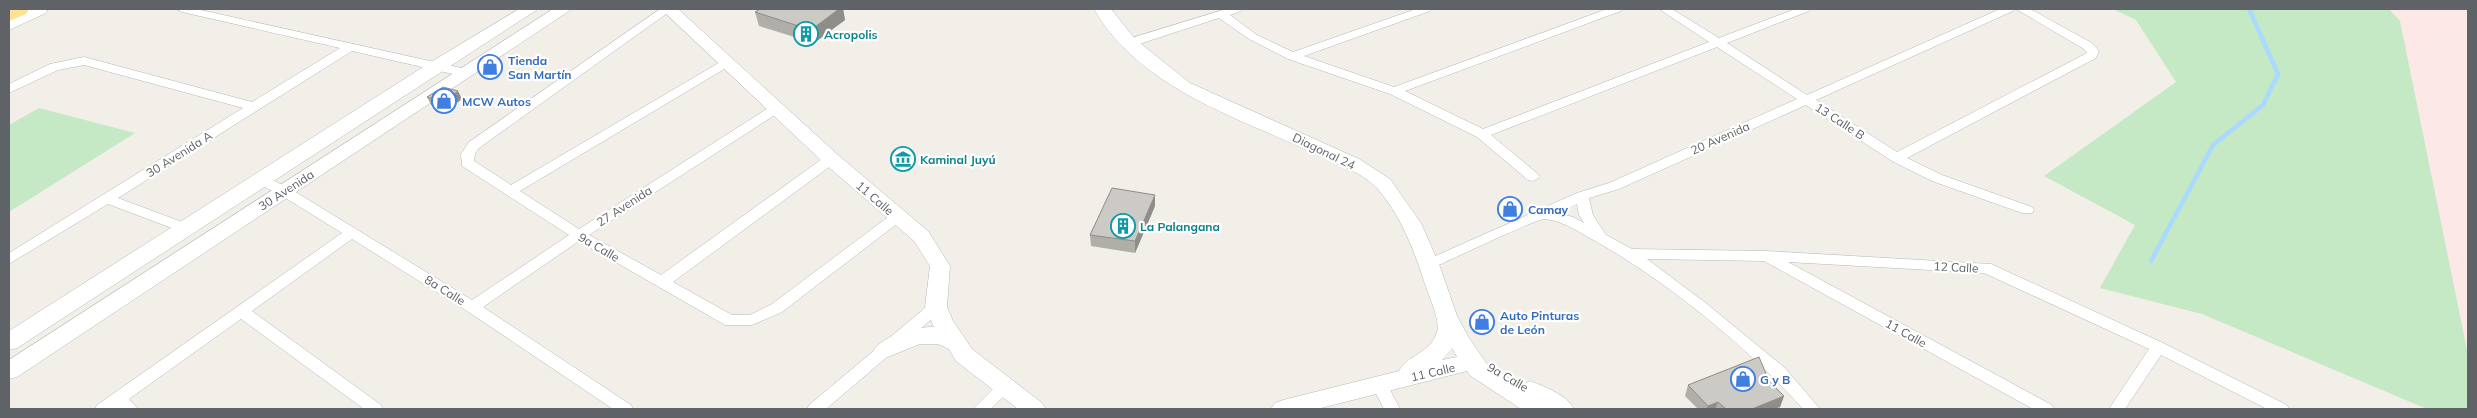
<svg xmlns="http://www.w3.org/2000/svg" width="2477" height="418" font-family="Mulish,sans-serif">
	<rect width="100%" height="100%" fill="#f1efe8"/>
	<path fill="#fce8e6" d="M2389,9H2468V355L2400,21Z"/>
	<g fill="#c5e8c5">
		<path d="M2113,9H2389L2400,21L2468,355V409H2427L2202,314L2100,288L2135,225L2044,176L2176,82L2136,20Z"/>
		<path d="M39,108L135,133L9,212V125Z"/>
	</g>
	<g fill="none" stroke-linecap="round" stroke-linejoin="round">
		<path stroke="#aadaff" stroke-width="4.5" d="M2151,261L2213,145L2263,105L2278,74L2249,9"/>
		<defs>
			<g id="street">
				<path d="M176,9H196L466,69L472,73L466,77L352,51L118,198L190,225L192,228L190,231H180L108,204L9,264V253L243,108L84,65L58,70L9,93V84L50,64L84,57L252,102L340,48L182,12Z"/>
				<path d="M660,9H673L479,148L475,154L474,161L511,185L727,58L731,59L733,62L731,65L520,191L579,229L773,105H781L783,108L781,111L589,235L661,275L826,156H836L838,159L836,162L673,282L732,315H750L772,304L892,214H902L904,217L902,220L782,312L752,325H725L579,241L483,307L631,405L633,409H613L467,311L352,239L252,311L381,405L383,409H364L241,319L129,399L138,409H95L97,405L342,233L279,194L256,183L254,180L256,177H266L289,188L472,300L569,235L462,166L461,154L469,142Z"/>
				<path d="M1226,9H1243L1241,11L1230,15L1257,35L1293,52L1416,9H1432L1430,11L1304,56L1394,87L1607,9H1623L1621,11L1405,91L1483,129L1709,42L1659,9H1672L1719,38L1795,9H1811L1809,11L1727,43L1807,95L2000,9H2015L2013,11L1816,100L1897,152L2087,53L2084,49L2016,9H2030L2092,43L2099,51L2096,58L1907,158L1942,175L2032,207L2034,210L2032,213H2022L1932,181L1892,161L1806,105L1619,189L1589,198L1593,215L1606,235L1632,249L1766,251L1991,264L2163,343L2287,405L2289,409H2267L2161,355L2125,409H2109L2149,349L1984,273L1788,262L2052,405L2054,409H2033L1764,261L1647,259L1707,304L1785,368L1820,409H1803C1747,346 1664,279 1590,238C1576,230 1562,221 1545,219C1537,218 1449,261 1434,267H1424L1422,264L1424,261L1577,193L1609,183L1797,99L1717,47L1491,135L1538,174L1540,177L1533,181L1528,180L1477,137L1390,94L1288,59L1249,39L1219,18L1133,46H1125L1123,43L1125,40ZM1577,204L1579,215L1584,223L1573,217L1557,213Z"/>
				<path d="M936,302L941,303L943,307L941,311L826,409H807L809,405L931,303Z"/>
				<path d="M1379,378L1385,380L1400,409H1384L1371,384L1373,380Z"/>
				<path d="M1004,382L1010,384L1012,388L991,409H973L998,384Z"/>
			</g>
			<g id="secondary">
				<path d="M28,9H48L46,13L9,30V18Z"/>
				<path d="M519,9H538L17,348L9,350V331L431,62Z"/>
				<path d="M553,9H572L17,377L9,379V360Z"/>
				<path d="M661,9H678L838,155L928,231L950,266L947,307L953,321L972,349L1042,403L1046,409H1018L956,361L949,349L938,344H920L885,358L877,356L874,350C882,336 919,326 934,327L925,307L930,266L914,241L824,163Z"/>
				<path d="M1094,9H1111L1135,39L1190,83L1359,159L1390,179L1421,223L1439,264L1457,316L1469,338L1487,364L1521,386L1530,381C1544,386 1568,396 1574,409H1521L1471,376L1467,371L1317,409H1271L1275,403L1283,400L1399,371C1407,355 1431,353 1437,332C1441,320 1427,292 1423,278C1413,247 1399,213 1377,188C1361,171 1328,160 1307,150C1231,115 1138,86 1094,9ZM1452,348L1457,357L1442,360Z"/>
			</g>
			<path id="highway" d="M9,9H29L26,14L9,21Z"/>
		</defs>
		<use href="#street" stroke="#b5b8bc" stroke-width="1"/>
		<use href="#secondary" stroke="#b6babf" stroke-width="1"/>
		<use href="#highway" stroke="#f9ab00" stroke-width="2"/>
		<use href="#street" fill="#fff" fill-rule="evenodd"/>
		<use href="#secondary" fill="#fff" fill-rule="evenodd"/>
		<use href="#highway" fill="#fde293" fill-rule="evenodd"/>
	</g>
	<g fill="#afaea9">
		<path d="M760,9H843L845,20L814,43L759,26L755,12Z"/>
		<path d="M427,97L462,99L448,109L431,105Z"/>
		<path d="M1155,206L1135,253L1091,246L1090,235Z"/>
		<path d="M1769,381L1784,396L1780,407L1774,409H1698L1685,396L1688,385Z"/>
	</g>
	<g fill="#8f8d8a">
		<path d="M839,9H843L845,20L814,43L811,30Z"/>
		<path d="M458,91L462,99L448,109L444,102Z"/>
		<path d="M910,160L911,164L900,166L899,162Z"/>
		<path d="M1155,195V206L1135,253V241Z"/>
		<path d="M1784,396L1780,407L1774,409H1752Z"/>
		<path d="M1718,402L1715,409H1706L1708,406Z"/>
	</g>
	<g fill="#cccac5" stroke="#8f8d8a">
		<path d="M760,9H839L811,30L755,12Z"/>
		<path d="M443,87L458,91L444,102L427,97Z"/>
		<path d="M907,149L910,160L899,162L895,151Z"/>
		<path d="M1112,188L1155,195L1135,241L1090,235Z"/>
		<path d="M1759,357L1769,381L1784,396L1752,409H1726L1718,402L1708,406L1688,385Z"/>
	</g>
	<defs>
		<symbol id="building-ring" viewBox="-11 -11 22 22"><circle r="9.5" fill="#fff" stroke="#0f9aa8" stroke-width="1.5"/><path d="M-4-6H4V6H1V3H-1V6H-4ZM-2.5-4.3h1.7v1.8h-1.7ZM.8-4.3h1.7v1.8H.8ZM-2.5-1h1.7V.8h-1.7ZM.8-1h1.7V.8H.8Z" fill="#0f9aa8"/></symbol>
		<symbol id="shop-ring" viewBox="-11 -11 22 22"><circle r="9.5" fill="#fff" stroke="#3f7fe0" stroke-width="1.5"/><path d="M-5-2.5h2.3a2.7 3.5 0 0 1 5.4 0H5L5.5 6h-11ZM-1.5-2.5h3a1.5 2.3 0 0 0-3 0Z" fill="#3f7fe0"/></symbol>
		<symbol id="museum-ring" viewBox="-11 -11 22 22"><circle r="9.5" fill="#fff" stroke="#0f9aa8" stroke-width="1.5"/><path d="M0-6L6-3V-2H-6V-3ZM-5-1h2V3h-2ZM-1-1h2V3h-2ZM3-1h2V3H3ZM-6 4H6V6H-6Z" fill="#0f9aa8"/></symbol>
	</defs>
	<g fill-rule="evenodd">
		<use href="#building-ring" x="792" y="20" width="28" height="28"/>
		<use href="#shop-ring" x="476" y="53" width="28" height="28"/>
		<use href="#shop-ring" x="430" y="87" width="28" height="28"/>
		<use href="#museum-ring" x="889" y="145" width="28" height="28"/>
		<use href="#shop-ring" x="1496" y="195" width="28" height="28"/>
		<use href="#building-ring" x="1109" y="212" width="28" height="28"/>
		<use href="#shop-ring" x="1468" y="308" width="28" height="28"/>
		<use href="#shop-ring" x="1729" y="365" width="28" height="28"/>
	</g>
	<g text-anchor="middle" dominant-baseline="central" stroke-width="4.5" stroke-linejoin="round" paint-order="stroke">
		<g font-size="12" font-weight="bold" fill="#0d838f" stroke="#fff" text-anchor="start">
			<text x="824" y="34">Acropolis</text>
			<text x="920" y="159">Kaminal Juyú</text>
			<text x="1140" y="226">La Palangana</text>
		</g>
		<g font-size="12" font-weight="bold" fill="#366cbe" stroke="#fff" text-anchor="start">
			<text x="508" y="60">Tienda<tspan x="508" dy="14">San Martín</tspan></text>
			<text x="462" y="101">MCW Autos</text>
			<text x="1528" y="209">Camay</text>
			<text x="1500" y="315">Auto Pinturas<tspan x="1500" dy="14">de León</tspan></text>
			<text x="1760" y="379">G y B</text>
		</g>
		<g font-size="12" fill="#5f6368" stroke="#fff">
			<text transform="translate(1840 121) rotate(33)">13 Calle B</text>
			<text transform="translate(1720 138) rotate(-24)">20 Avenida</text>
			<text transform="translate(1324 151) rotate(26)">Diagonal 24</text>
			<text transform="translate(179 154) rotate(-32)">30 Avenida A</text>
			<text transform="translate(286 190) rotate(-33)">30 Avenida</text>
			<text transform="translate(875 198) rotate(41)">11 Calle</text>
			<text transform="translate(624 206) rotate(-33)">27 Avenida</text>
			<text transform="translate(599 247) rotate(30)">9a Calle</text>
			<text transform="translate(1956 267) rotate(3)">12 Calle</text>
			<text transform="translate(445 290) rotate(32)">8a Calle</text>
			<text transform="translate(1906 333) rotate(29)">11 Calle</text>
			<text transform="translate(1433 372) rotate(-13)">11 Calle</text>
			<text transform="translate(1508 377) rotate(30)">9a Calle</text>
		</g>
	</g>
	<rect width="2477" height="418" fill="none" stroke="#5f6368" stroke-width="20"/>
</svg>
